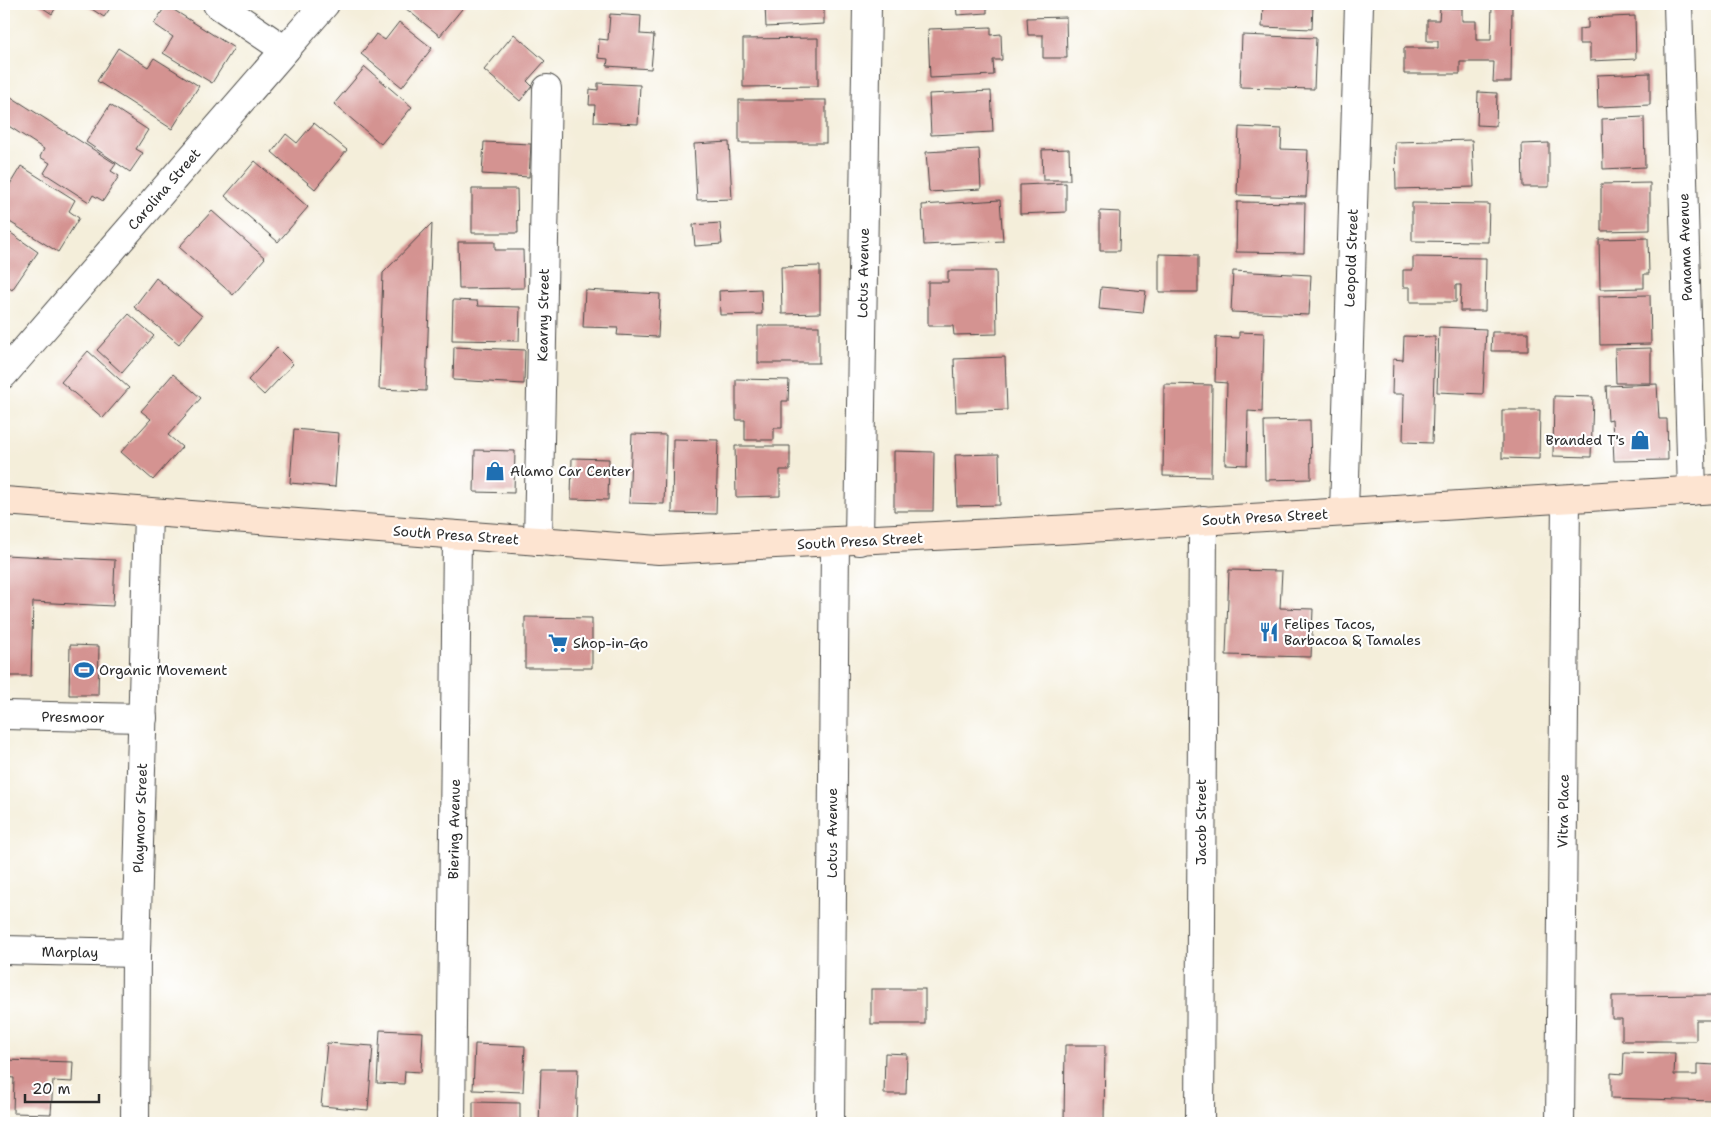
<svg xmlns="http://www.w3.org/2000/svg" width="1721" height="1127" font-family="'Shantell Sans',sans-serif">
	<rect width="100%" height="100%" fill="#fff"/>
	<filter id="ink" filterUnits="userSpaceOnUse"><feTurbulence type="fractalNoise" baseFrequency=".02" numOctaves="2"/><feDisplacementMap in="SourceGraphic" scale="10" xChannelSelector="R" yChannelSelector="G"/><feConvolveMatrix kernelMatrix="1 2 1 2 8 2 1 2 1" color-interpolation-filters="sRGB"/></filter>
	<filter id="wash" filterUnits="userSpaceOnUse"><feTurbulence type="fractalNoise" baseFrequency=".0096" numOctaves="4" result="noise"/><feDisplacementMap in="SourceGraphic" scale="20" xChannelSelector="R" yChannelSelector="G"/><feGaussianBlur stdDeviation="1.12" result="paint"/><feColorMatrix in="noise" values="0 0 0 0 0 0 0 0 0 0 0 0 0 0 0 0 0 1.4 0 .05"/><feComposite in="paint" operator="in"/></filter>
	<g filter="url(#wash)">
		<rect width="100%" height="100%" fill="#f4eeda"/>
		<g id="blocks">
			<g fill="#d49391">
				<path d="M37,4H58L52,14Z"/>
				<path d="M84,4H113L104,17Z"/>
				<path d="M408,4H466L440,36L405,8Z"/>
				<path d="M765,4H824V24L766,27Z"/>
				<path d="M956,4H987V13L957,15Z"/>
				<path d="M1263,4H1313L1312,29L1262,27Z"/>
				<path d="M1606,4H1649V5L1606,7Z"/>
				<path d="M166,5L234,48L212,83L163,53L173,37L154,24Z"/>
				<path d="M1492,5H1512L1511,82H1493L1494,62H1460V74H1404V48H1438V41H1427V20H1439L1440,8H1462V21H1476V40H1491Z"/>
				<path d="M610,14L641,16L640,34L654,35L651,69L607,66L608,59L598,58L599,39L608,40Z"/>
				<path d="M1635,16L1636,59L1590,61V44H1579V29L1588,28V18Z"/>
				<path d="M1066,17L1067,58H1043V35H1028L1027,18Z"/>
				<path d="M399,22L432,48L402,87L361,54L376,34L385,40Z"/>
				<path d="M991,27V35L1001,34L1002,60H993L994,75L930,78L928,29Z"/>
				<path d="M514,34L545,61L527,81L532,86L520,101L484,70Z"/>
				<path d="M1242,35L1316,38L1314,89L1240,87Z"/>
				<path d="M818,38V86L743,87V39Z"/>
				<path d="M118,48L148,67L154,58L199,86L172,129L97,81Z"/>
				<path d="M365,67L412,107L381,144L334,104Z"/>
				<path d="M1650,73V105L1598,107L1597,75Z"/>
				<path d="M598,83L640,85L638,124L594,122L595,105H589L590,89L598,90Z"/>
				<path d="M991,91L993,132L931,135L929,94Z"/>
				<path d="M1478,92L1497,93L1496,126L1477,125Z"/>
				<path d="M5,93L116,164L111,171L119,176L103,201L93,195L89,202L44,173L50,163L40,157L44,149L4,123L8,113L4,110Z"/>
				<rect x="739" y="100" width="87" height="43"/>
				<path d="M110,105L148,130L136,149L143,153L130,172L86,142Z"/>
				<path d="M1644,117L1645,167L1603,169L1602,119Z"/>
				<path d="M314,123L347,150L315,189L272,152L286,134L297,143Z"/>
				<path d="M1239,127L1282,129L1281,149L1308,150L1306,197L1237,195Z"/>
				<path d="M1472,140L1474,187L1396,189L1395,142Z"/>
				<path d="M484,142L531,144L529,177L482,174Z"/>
				<path d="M729,142L732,199L697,200L694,144Z"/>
				<path d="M1549,143V187H1523L1522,144Z"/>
				<path d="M979,149L981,189L929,192L926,152Z"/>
				<path d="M1069,149L1070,180H1043L1042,150Z"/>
				<path d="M255,161L308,207L278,242L225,196Z"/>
				<path d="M21,166L75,200L69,211L79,218L58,252L5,219L10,212L4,208V194Z"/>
				<path d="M1066,183V212L1020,214V185Z"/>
				<path d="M1650,183V230L1601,231V184Z"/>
				<path d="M472,189H517L518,233H472Z"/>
				<path d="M1000,200L1003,241L924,245L922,205Z"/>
				<path d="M1237,202L1305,203L1304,253L1236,252Z"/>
				<path d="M1412,203L1489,204L1488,242L1412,241Z"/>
				<path d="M212,211L265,258L233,295L179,247Z"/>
				<path d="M1100,211L1120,212L1119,251H1100Z"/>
				<path d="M432,223L426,391L379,389L383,273Z"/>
				<path d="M720,223L722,244L695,246L693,225Z"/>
				<path d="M8,231L38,252L12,290L4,284V238Z"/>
				<path d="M1648,238L1649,274H1644V288L1600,289L1599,239Z"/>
				<path d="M458,242H495V250H523L524,288L459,289Z"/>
				<path d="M1159,254L1198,255V292H1159Z"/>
				<path d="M1413,257L1486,258L1485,311H1460L1461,285H1456V302H1410V287H1403V270H1413Z"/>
				<path d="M820,266V313L782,314L781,267Z"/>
				<path d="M948,271H996L997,334L954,335L953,326H928V282H948Z"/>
				<path d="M1233,271L1311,275L1309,315L1231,312Z"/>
				<path d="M156,278L202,316L179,344L134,307Z"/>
				<path d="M1101,287L1146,291L1143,313L1099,309Z"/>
				<path d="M761,289L762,314L720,315L719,291Z"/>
				<path d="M585,290L660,294L658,337L617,335L618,328L583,327Z"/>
				<path d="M1650,295L1651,344L1600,345L1599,296Z"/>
				<path d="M453,300L477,301L478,306L520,307L519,341L452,340Z"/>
				<path d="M129,314L154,336L122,373L97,350Z"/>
				<rect x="758" y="326" width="61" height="37"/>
				<path d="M1439,327L1486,329L1483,394L1437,392Z"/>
				<path d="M1239,332L1264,333L1262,412L1248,411L1247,465L1225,464L1227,383L1215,382L1216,337L1239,338Z"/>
				<path d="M1492,332H1528V351H1491Z"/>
				<path d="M1404,336L1435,337L1432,443L1403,442L1404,394H1392L1393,359L1403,360Z"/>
				<path d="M454,347L525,350L524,384L453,380Z"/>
				<path d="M277,348L293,364L264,395L248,380Z"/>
				<path d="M1651,348V383H1616L1615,349Z"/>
				<path d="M88,351L129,388L103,418L61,382Z"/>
				<path d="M1005,357L1007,410L956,412L954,359Z"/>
				<path d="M173,374L201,398L168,435L182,447L153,480L121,452L151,419L141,411Z"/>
				<path d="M736,379L789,380L788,401H782V428H774V440H745V420H736Z"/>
				<path d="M1164,384L1212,385L1211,477L1163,476Z"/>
				<path d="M1657,384L1659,419H1667L1668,460L1614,461L1612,419L1608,420L1606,386Z"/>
				<path d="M1554,396L1593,397L1591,457L1553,456Z"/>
				<path d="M1502,410H1540L1539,459L1502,458Z"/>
				<path d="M1310,420L1311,479L1265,480L1264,421Z"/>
				<path d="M294,429L339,433L335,487L290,483Z"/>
				<path d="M632,434L666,435L664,504L629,503Z"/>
				<path d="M673,439L718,440L716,514L672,513Z"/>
				<path d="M735,446H790V470H780V496L736,497Z"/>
				<path d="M475,450L515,451L514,493L474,492Z"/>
				<path d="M894,451L934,452L933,511H894Z"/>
				<path d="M999,454L1000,505L957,506L955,455Z"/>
				<path d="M572,458L609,459L608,500L571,499Z"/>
				<path d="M4,555L115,560L113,606L33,602L31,676H4Z"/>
				<path d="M1229,570L1282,571L1280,608L1313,609L1311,657L1226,655Z"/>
				<path d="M525,617L592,618V668H525Z"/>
				<path d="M70,645L99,646L98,695H69Z"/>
				<rect x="871" y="989" width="54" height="35"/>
				<path d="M1715,995V1020H1696V1041H1622V1019H1612V996Z"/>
				<path d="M380,1030L423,1032L421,1072L405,1071L404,1084L377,1083Z"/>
				<path d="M327,1043L373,1046L368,1110L321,1106Z"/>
				<path d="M475,1044L525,1046L523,1092L473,1090Z"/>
				<path d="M1065,1045H1105L1104,1123H1064Z"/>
				<path d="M1624,1052L1675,1053L1674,1075H1697V1064L1715,1065L1714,1101L1611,1098V1073L1623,1074Z"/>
				<path d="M885,1053L907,1054L906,1094H884Z"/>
				<path d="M4,1060L73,1062L72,1082L53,1081L51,1114L13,1113L14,1078L4,1077Z"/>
				<path d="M541,1069H578L576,1123H539Z"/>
				<path d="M473,1102L520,1103V1123H473Z"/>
			</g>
		</g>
	</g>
	<g filter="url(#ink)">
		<use href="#blocks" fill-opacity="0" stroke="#494845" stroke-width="1"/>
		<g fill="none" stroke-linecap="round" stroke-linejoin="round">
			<defs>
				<g id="minor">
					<path d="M217,4L285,50"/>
					<path d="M1678,4L1692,491"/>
					<path d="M1344,512L1359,4"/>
					<path d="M538,541L547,89"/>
					<path d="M859,541L867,4"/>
					<path d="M4,715L143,718"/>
					<path d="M4,950L136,953"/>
					<path d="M135,1123L136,953L148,513"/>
					<path d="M451,1123L457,536"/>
					<path d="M830,1123L835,543"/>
					<path d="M1200,1123L1203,520"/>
					<path d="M1560,1123L1566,499"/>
				</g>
				<path id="tertiary" d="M4,374L325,4"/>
				<path id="secondary" d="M4,501L659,550L1073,529L1717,489"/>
			</defs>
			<use href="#minor" stroke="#494845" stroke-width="30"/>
			<use href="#tertiary" stroke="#494845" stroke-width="30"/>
			<use href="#secondary" stroke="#494845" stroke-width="30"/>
			<use href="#minor" stroke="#fff" stroke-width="28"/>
			<use href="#tertiary" stroke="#fff" stroke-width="28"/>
			<use href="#secondary" stroke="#fde4d1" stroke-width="28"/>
		</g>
	</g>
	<defs>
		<symbol id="shop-bare" viewBox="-9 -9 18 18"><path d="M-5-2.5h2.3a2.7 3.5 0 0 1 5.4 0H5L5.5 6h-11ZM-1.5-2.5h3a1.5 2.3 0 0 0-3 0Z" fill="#1f6fb2" stroke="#fff" stroke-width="2.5" paint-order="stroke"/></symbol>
		<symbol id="restaurant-bare" viewBox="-9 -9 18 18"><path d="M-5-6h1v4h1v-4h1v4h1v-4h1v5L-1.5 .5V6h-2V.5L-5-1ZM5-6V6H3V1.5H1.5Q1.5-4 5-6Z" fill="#1f6fb2" stroke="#fff" stroke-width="2.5" paint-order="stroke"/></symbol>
		<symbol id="supermarket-bare" viewBox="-9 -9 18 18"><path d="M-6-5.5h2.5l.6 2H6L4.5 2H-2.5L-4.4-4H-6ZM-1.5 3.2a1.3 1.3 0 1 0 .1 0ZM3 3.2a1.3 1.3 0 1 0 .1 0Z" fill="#1f6fb2" stroke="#fff" stroke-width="2.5" paint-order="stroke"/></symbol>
		<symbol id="stadium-bare" viewBox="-9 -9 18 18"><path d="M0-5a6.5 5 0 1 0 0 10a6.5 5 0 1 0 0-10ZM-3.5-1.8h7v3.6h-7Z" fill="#1f6fb2" stroke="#fff" stroke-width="2.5" paint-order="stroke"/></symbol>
	</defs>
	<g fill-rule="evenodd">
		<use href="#shop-bare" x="1626" y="426" width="28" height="28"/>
		<use href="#shop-bare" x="481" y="457" width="28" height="28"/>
		<use href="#restaurant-bare" x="1255" y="618" width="28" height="28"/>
		<use href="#supermarket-bare" x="544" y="629" width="28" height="28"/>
		<use href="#stadium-bare" x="70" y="656" width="28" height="28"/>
	</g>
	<g text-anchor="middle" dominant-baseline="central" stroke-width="4.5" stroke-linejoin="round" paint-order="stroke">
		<g font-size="14" fill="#2b2b2b" stroke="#fff">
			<text transform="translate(164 189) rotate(-49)">Carolina Street</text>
			<text transform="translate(1685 247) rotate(-92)">Panama Avenue</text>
			<text transform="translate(1351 258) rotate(-88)">Leopold Street</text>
			<text transform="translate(863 273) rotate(-89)">Lotus Avenue</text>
			<text transform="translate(543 315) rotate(-89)">Kearny Street</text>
			<text transform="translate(1265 517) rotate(-3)">South Presa Street</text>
			<text transform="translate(456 535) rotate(4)">South Presa Street</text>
			<text transform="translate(860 541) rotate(-3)">South Presa Street</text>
			<text transform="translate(73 717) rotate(1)">Presmoor</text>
			<text transform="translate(1563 811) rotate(-89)">Vitra Place</text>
			<text transform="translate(140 818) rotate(-88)">Playmoor Street</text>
			<text transform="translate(1201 822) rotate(-90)">Jacob Street</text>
			<text transform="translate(454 829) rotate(-89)">Biering Avenue</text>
			<text transform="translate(832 833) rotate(-90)">Lotus Avenue</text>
			<text transform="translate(70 952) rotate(1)">Marplay</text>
		</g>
		<g font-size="14" fill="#2b2b2b" stroke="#fff" text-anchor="start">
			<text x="1625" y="440" text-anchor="end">Branded T's</text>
			<text x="510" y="471">Alamo Car Center</text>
			<text x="1284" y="624">Felipes Tacos,<tspan x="1284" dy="16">Barbacoa &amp; Tamales</tspan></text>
			<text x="573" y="643">Shop-in-Go</text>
			<text x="99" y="670">Organic Movement</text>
		</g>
	</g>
	<rect width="1721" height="1127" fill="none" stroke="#fff" stroke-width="20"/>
	<path d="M25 1094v8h74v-8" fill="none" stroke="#2b2b2b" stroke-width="2.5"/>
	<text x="32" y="1094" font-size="15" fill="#2b2b2b" stroke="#ffffff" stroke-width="4" paint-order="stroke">20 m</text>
</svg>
